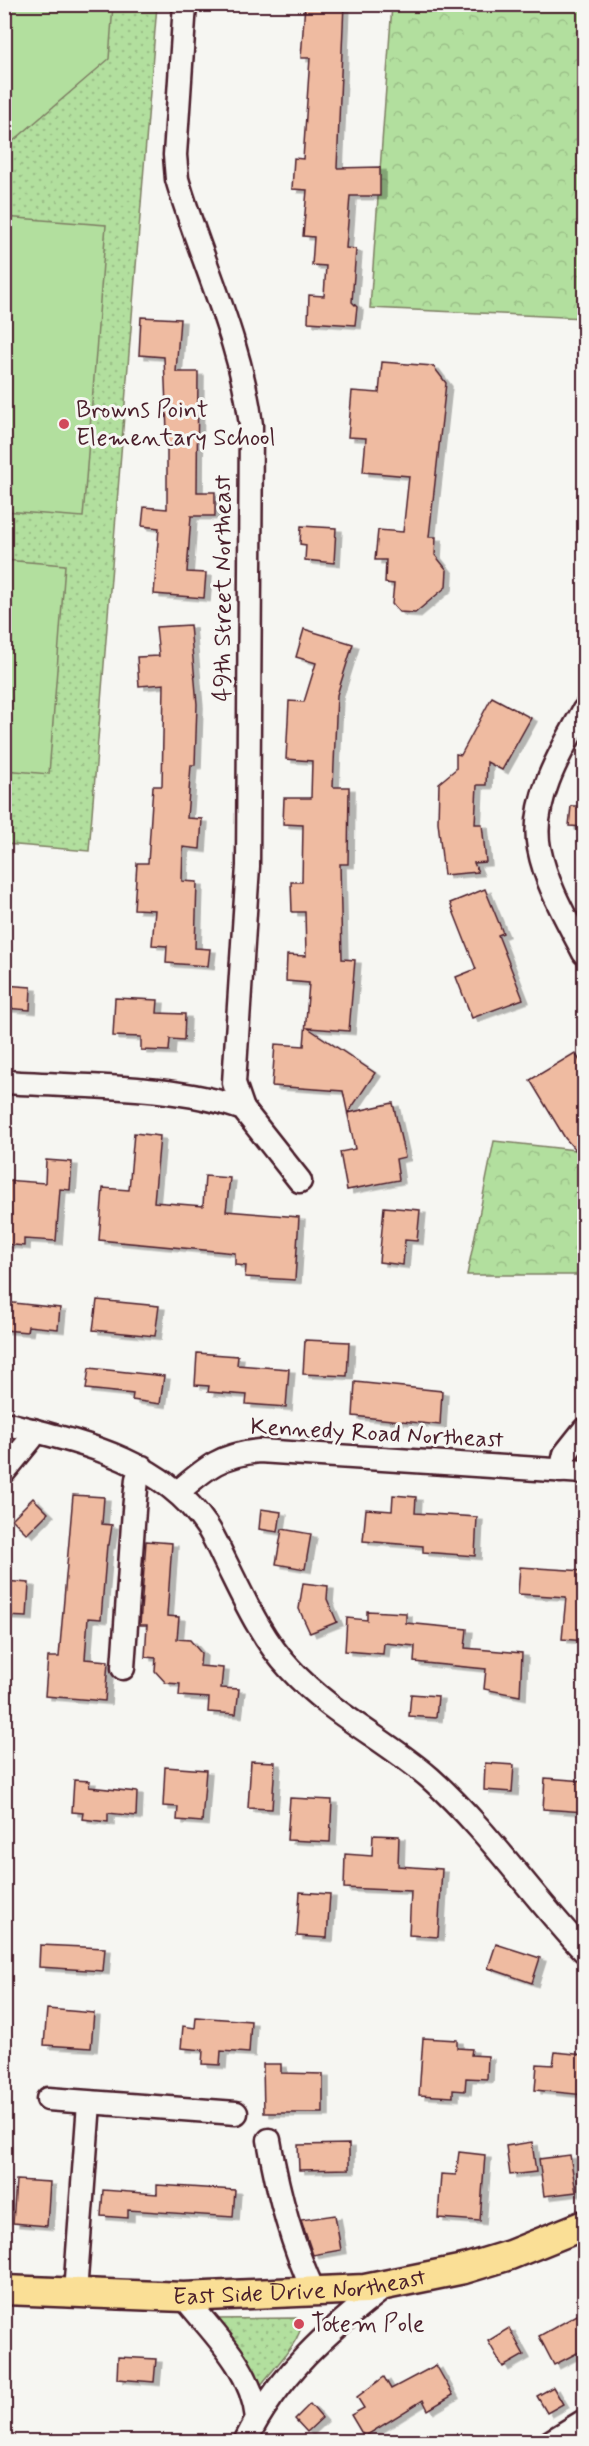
<svg xmlns="http://www.w3.org/2000/svg" width="589" height="2446" font-family="Mynerve,sans-serif">
	<defs>
		<pattern id="forest-crowns" width="20" height="18" patternUnits="userSpaceOnUse" patternTransform="scale(1.5)"><rect width="20" height="18" fill="#b2df9e"/><path d="M2 6a3 3 0 1 1 6 0M12 15a3 3 0 1 1 6 0" fill="none" stroke="#9bbf88"/></pattern>
		<pattern id="park-dots" width="8" height="8" patternUnits="userSpaceOnUse" patternTransform="scale(1.5)"><rect width="8" height="8" fill="#b2df9e"/><path d="M2 2h.1M6 6h.1" fill="none" stroke="#9bbf88" stroke-width="1.8" stroke-linecap="round"/></pattern>
		<filter id="shadow"><feDropShadow dx="6" dy="3.5" stdDeviation="0" flood-color="#0004"/></filter>
	</defs>
	<rect width="100%" height="100%" fill="#f6f6f2"/>
	<filter id="ink" filterUnits="userSpaceOnUse"><feTurbulence type="fractalNoise" baseFrequency=".0167" numOctaves="2"/><feDisplacementMap in="SourceGraphic" scale="12" xChannelSelector="R" yChannelSelector="G"/><feConvolveMatrix kernelMatrix="1 2 1 2 8 2 1 2 1" color-interpolation-filters="sRGB"/></filter>
	<g filter="url(#ink)">
		<g fill="url(#forest-crowns)" stroke="#7e7f64" stroke-width="1.5">
			<path d="M392,5H584V318L370,308Z"/>
			<path d="M494,1141L584,1151V1275H467Z"/>
		</g>
		<g fill="url(#park-dots)" stroke="#7e7f64" stroke-width="1.5">
			<path d="M4,5H157L89,851L5,844Z"/>
			<path d="M296,2318L301,2321C305,2337 272,2370 261,2385L254,2384L215,2319Z"/>
		</g>
		<g fill="#b2df9e" stroke="#7e7f64" stroke-width="1.5">
			<path d="M5,4L113,5L109,59L5,148Z"/>
			<path d="M4,217L106,225L83,517L5,511Z"/>
			<path d="M4,560L65,565L49,774L5,770Z"/>
		</g>
		<g fill="#efbba1" stroke="#4a1f2b" stroke-width="1.5" filter="url(#shadow)">
			<path d="M305,4H344L337,168L380,167V196H350L346,248L356,249L352,302L357,307L355,325L308,322L309,295L324,296L326,266L312,265L314,237L303,236L307,190L292,189L294,158L303,159L310,58H301Z"/>
			<path d="M141,317L180,319L176,372H198L197,492H215V516H191L187,572L206,573L204,598L154,594L159,528L142,526L144,507L167,509V432L164,357L139,355Z"/>
			<path d="M382,362L433,366L446,383L429,537H436L435,555L447,570L446,587L415,613L399,612L392,604L394,584L385,583L386,560H375L378,530L403,532L409,476L363,472L366,438L348,437L352,391L379,393Z"/>
			<path d="M301,526L336,528L334,563L305,560L306,545L300,544Z"/>
			<path d="M190,625L197,704L195,765H191L187,818L202,819L200,849L183,847L182,881L197,882L195,948L210,949L208,966L166,963L167,946L152,945L155,910L134,909L137,863H148L153,786H162L164,684L139,686L137,657L159,656L156,627Z"/>
			<path d="M304,629L353,644L337,695L333,787H349L348,864H340L342,959L355,960L349,1031L308,1028L375,1073L348,1113L393,1103L405,1157L396,1159L399,1180L347,1190L340,1152L355,1149L343,1091L272,1086L275,1044L304,1046L309,983L286,981L287,955L306,956L305,912H292L291,882H302L303,825L283,824L284,798H311L312,761L286,759L289,701L304,702L316,663L296,657Z"/>
			<path d="M492,697L531,718L502,770L487,762L486,785H477L475,824H482L486,862L474,863L478,872L444,875L438,822L439,783L456,769V754L461,755Z"/>
			<path d="M571,806H585V827L569,826Z"/>
			<path d="M485,889L503,933L498,935L523,999L472,1018L456,977L476,969L450,903Z"/>
			<path d="M4,985L31,987L30,1010L4,1008Z"/>
			<path d="M115,998L158,1000L157,1013L185,1014L184,1040L170,1039L169,1051L141,1050V1037L113,1036Z"/>
			<path d="M575,1053L585,1069V1161L565,1138L530,1080Z"/>
			<path d="M134,1133L160,1136L154,1202L203,1206L205,1176L230,1178L226,1211L299,1217L295,1280L245,1277L246,1266L235,1265V1253L99,1240L103,1188L129,1190Z"/>
			<path d="M46,1160L72,1162L70,1190L60,1189L56,1241L24,1239V1246L4,1244V1180L45,1183Z"/>
			<path d="M384,1207L420,1210L417,1241L405,1240L403,1265L379,1262Z"/>
			<path d="M97,1300L159,1306L155,1336L93,1330Z"/>
			<path d="M4,1302L60,1308L58,1329L28,1326L27,1332L4,1330Z"/>
			<path d="M305,1340L349,1342L347,1376L303,1374Z"/>
			<path d="M197,1353L238,1356L237,1365L289,1369L286,1407L246,1404L247,1395L208,1392L209,1386L195,1385Z"/>
			<path d="M89,1368L164,1376L160,1404L132,1400L133,1394L86,1389Z"/>
			<path d="M355,1382L442,1391L440,1425L353,1416Z"/>
			<path d="M73,1495L104,1497L102,1524L112,1525L109,1545H107L101,1619L88,1618L85,1659L108,1661L105,1701L45,1696L48,1657H59Z"/>
			<path d="M393,1495L416,1497L415,1513L477,1517L475,1556L423,1552V1546L363,1541L366,1509L392,1511Z"/>
			<path d="M33,1498L48,1513L27,1534L12,1519Z"/>
			<path d="M261,1509L281,1512L278,1532L259,1529Z"/>
			<path d="M282,1529L311,1534L305,1569L276,1564Z"/>
			<path d="M146,1541L172,1543L167,1616L179,1617L177,1639L190,1640L201,1653L200,1666L223,1668L221,1688L239,1689L236,1714L208,1712L209,1698L179,1696L180,1684L166,1683L155,1671L156,1658L145,1657L147,1625H140Z"/>
			<path d="M520,1567L585,1571V1641L562,1639L566,1597L518,1594Z"/>
			<path d="M4,1581L29,1583L27,1617L4,1616Z"/>
			<path d="M303,1583L328,1586L327,1599L337,1622L310,1633L299,1609Z"/>
			<path d="M367,1611L406,1613V1623L467,1629L465,1648L522,1653L520,1696L484,1689L486,1669L414,1662L415,1646L384,1643L383,1654L345,1651L347,1618L367,1620Z"/>
			<path d="M411,1694L438,1696L436,1718L409,1716Z"/>
			<path d="M251,1761L275,1762L272,1809L248,1808Z"/>
			<path d="M485,1763L514,1765L512,1792L484,1790Z"/>
			<path d="M165,1767L206,1770L202,1822L177,1820L178,1807L163,1806Z"/>
			<path d="M545,1778L585,1781V1812L543,1809Z"/>
			<path d="M74,1780L90,1781L89,1787L137,1792L136,1816L108,1813V1822L82,1819L83,1813L72,1812Z"/>
			<path d="M290,1798L332,1800L330,1842L287,1840Z"/>
			<path d="M373,1835L399,1836L398,1866L442,1869L438,1937L409,1935L411,1891L344,1888L345,1854L372,1856Z"/>
			<path d="M300,1892L330,1894L327,1938L297,1936Z"/>
			<path d="M496,1944L540,1958L532,1983L488,1968Z"/>
			<path d="M40,1945L105,1948L103,1971L39,1967Z"/>
			<path d="M47,2009L94,2013L91,2048L44,2045Z"/>
			<path d="M196,2017L251,2021L249,2053L221,2051L220,2065L202,2064L203,2050L181,2048L183,2026L195,2028Z"/>
			<path d="M423,2038L457,2040V2048L472,2049L471,2055L488,2056L487,2079L466,2078L465,2091L453,2090V2097L419,2095Z"/>
			<path d="M555,2052L585,2055V2095L535,2090L537,2064L553,2065Z"/>
			<path d="M263,2064H281V2073L323,2074V2113H264Z"/>
			<path d="M532,2142L536,2172L510,2175L506,2146Z"/>
			<path d="M349,2144V2169L299,2170L298,2145Z"/>
			<path d="M459,2152L485,2155L480,2221L438,2218L441,2174L456,2175Z"/>
			<path d="M570,2155L576,2192L544,2196L539,2159Z"/>
			<path d="M16,2180L50,2182L47,2226L13,2223Z"/>
			<path d="M157,2185L235,2190L233,2217L128,2210V2218L101,2216L103,2190L157,2194Z"/>
			<path d="M335,2215L341,2250L313,2255L301,2220Z"/>
			<path d="M579,2314L585,2324V2349L554,2365L539,2336Z"/>
			<path d="M509,2328L524,2355L503,2367L488,2341Z"/>
			<path d="M118,2357L156,2359L154,2382L117,2379Z"/>
			<path d="M436,2365L453,2395L428,2410L423,2400L364,2437L351,2415L364,2408L357,2397L384,2377L391,2389Z"/>
			<path d="M553,2387L563,2404L547,2413L537,2396Z"/>
			<path d="M310,2404L322,2418L307,2432L295,2419Z"/>
		</g>
		<g fill="none" stroke-linecap="round" stroke-linejoin="round">
			<defs>
				<g id="minor">
					<path d="M185,4L175,155L177,179C201,261 241,339 251,425L248,866L234,1083L243,1109"/>
					<path d="M584,710C562,749 530,801 539,848C546,885 567,920 584,953"/>
					<path d="M4,1082C78,1087 175,1084 243,1109L300,1181"/>
					<path d="M4,1423C78,1442 160,1458 206,1525C214,1536 219,1549 225,1561C244,1599 261,1638 290,1669C331,1714 385,1739 430,1778C488,1830 531,1895 584,1951"/>
					<path d="M561,1471L565,1454L584,1430"/>
					<path d="M4,1472L31,1439L33,1430"/>
					<path d="M179,1491C207,1467 221,1455 259,1451L584,1472"/>
					<path d="M123,1668L134,1510L137,1479L142,1467"/>
					<path d="M48,2099L236,2113"/>
					<path d="M269,2140C278,2194 291,2243 314,2292"/>
					<path d="M75,2293L89,2103"/>
					<path d="M184,2297C214,2335 251,2367 257,2418"/>
					<path d="M245,2442C277,2376 329,2330 386,2286"/>
					<path d="M550,2442L584,2421"/>
				</g>
				<g id="major">
					<path id="s1" d="M4,2290L184,2297L365,2289L464,2269L510,2255L584,2225"/>
				</g>
			</defs>
			<use href="#minor" stroke="#4a1f2b" stroke-width="27"/>
			<use href="#major" stroke="#4a1f2b" stroke-width="33"/>
			<use href="#minor" stroke="#f6f6f2" stroke-width="22"/>
			<use href="#major" stroke="#fadf96" stroke-width="28"/>
		</g>
	</g>
	<g fill="#d1495b" stroke="#f6f6f2" stroke-width="2">
		<circle cx="64" cy="424" r="6"/>
		<circle cx="299" cy="2324" r="6"/>
	</g>
	<g text-anchor="middle" dominant-baseline="central" stroke-width="6" stroke-linejoin="round" paint-order="stroke">
		<g font-size="24" fill="#4a1f2b" stroke="#f6f6f2" text-anchor="start">
			<text x="76" y="410">Browns Point<tspan x="76" dy="28">Elementary School</tspan></text>
			<text x="311" y="2324">Totem Pole</text>
		</g>
		<g font-size="24" fill="#4a1f2b" stroke="#f6f6f2">
			<text transform="translate(223 588) rotate(-90)">49th Street Northeast</text>
			<text transform="translate(377 1434) rotate(3)">Kennedy Road Northeast</text>
			<text stroke="none"><textPath href="#s1" startOffset="296">East Side Drive Northeast</textPath></text>
		</g>
	</g>
	<rect width="589" height="2446" fill="none" stroke="#f6f6f2" stroke-width="24"/>
	<rect x="12" y="12" width="565" height="2422" fill="none" stroke="#4a1f2b" stroke-width="2" filter="url(#ink)"/>
</svg>
